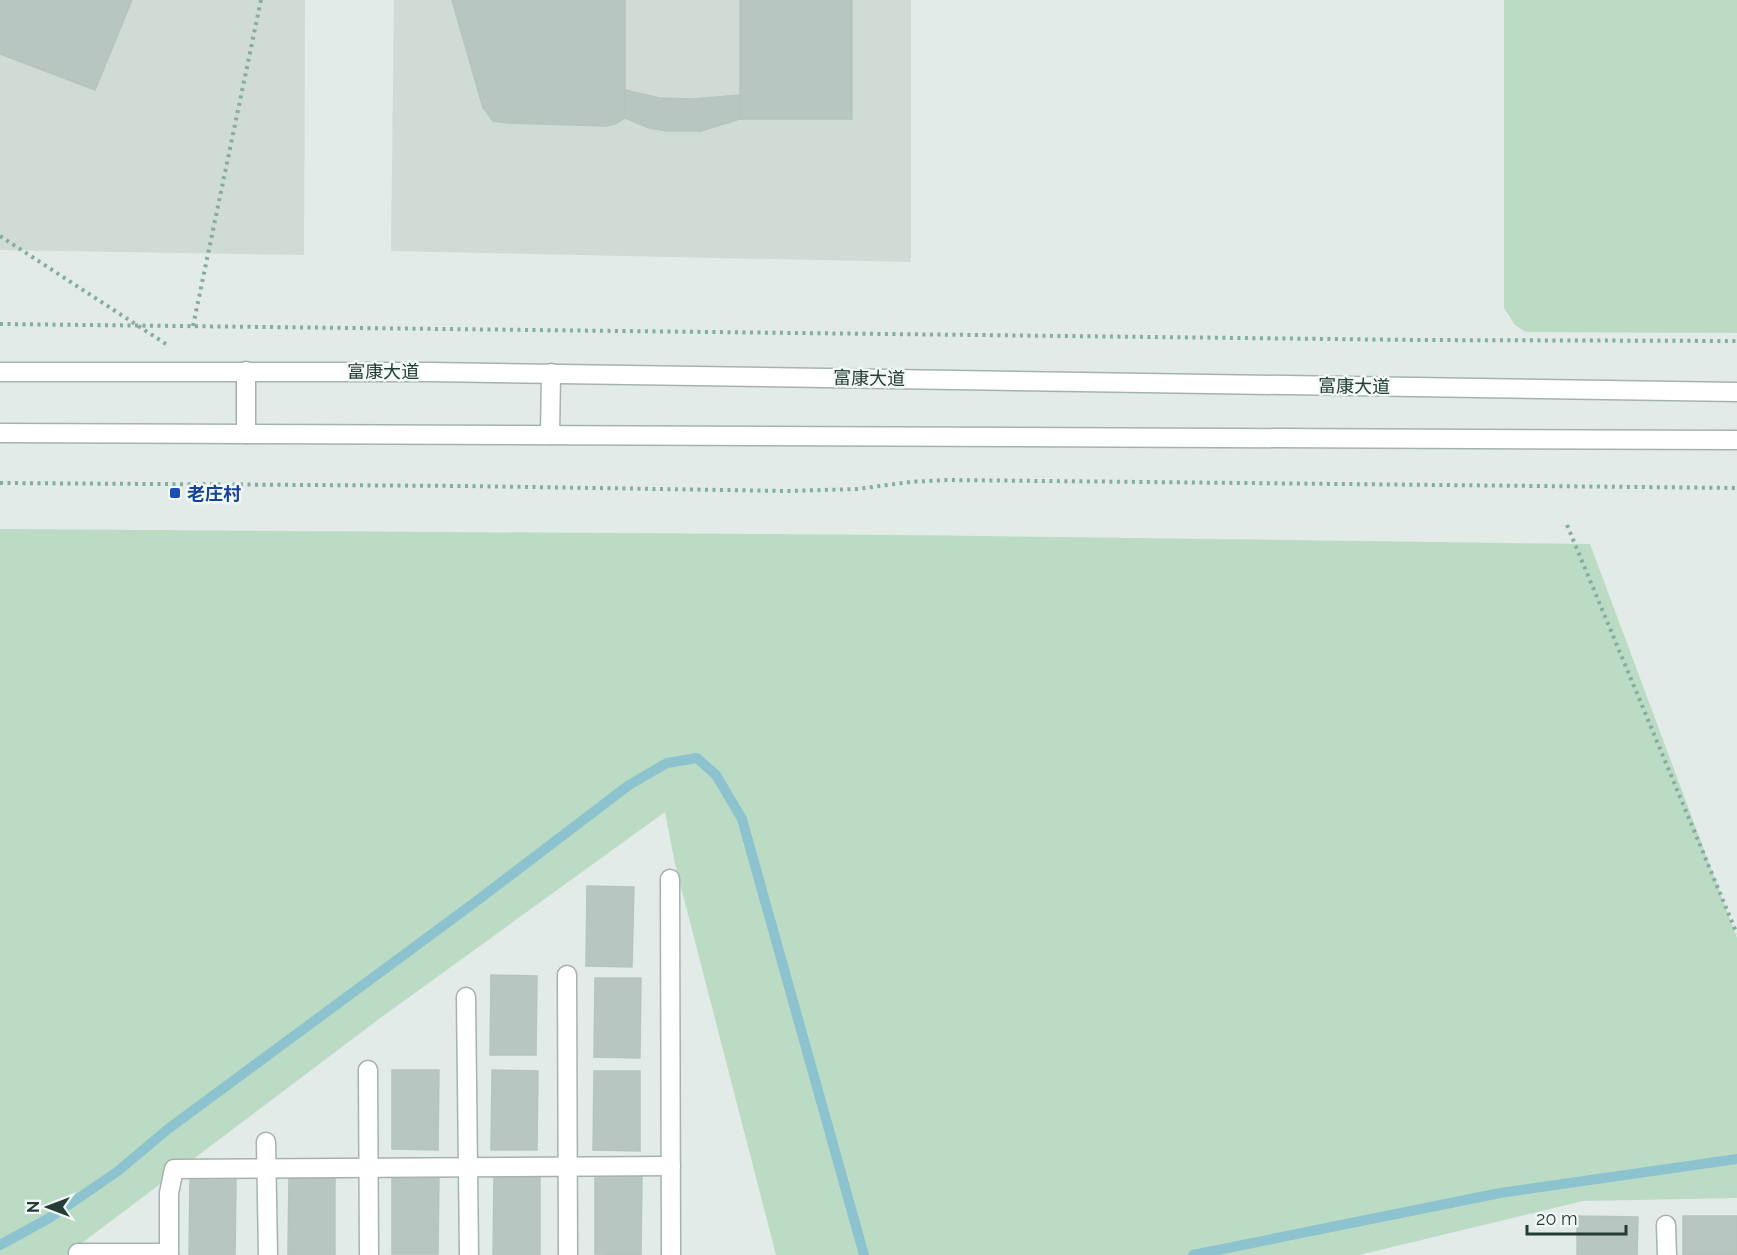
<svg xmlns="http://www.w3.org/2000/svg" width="1737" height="1255" font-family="Raleway,'Noto Sans SC',sans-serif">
	<rect width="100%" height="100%" fill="#e2ebe7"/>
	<g fill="#d0dbd6">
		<path d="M0,0H305L304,255L0,250Z"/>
		<path d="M394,0H911V262L391,251Z"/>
	</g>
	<g fill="#bcdbc5">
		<path d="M1504,0H1737V333L1526,332L1515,325L1504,308Z"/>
		<path d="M0,529L904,535L1590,544L1737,938V1198L1583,1201L1359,1255H776L675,864L665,812L383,1016L66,1255H0Z"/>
	</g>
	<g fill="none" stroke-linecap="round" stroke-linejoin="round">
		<g stroke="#8dc3ce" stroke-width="10">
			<path d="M0,1245L51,1217L118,1171L168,1129L474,903L629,785L667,763L697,758L716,775L742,819L864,1255"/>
			<path d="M1193,1255L1500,1193L1737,1159"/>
		</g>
	</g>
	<g fill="#b7c6c0" stroke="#b5c5be" stroke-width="1.5">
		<path d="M0,0H132L95,90L0,54Z"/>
		<path d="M452,0H625V118L615,124L606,126L508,123L493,121L483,108Z"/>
		<rect x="740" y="0" width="112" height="119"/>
		<path d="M625,90L659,98L692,99L740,95V119L701,131H667L649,128L625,118Z"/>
		<path d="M587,886L634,887L632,967L586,966Z"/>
		<path d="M491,975L537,976L536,1055H490Z"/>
		<path d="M595,978H641L640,1058L594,1057Z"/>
		<path d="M392,1070H439L438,1150L392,1149Z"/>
		<path d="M492,1070L538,1071L537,1150H491Z"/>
		<path d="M594,1071H640V1151L593,1150Z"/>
		<path d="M392,1174L439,1175L438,1254H392Z"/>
		<path d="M289,1175L335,1176V1255H288Z"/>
		<path d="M595,1175H642L641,1255L595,1254Z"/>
		<path d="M494,1177H540V1255H493Z"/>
		<path d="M190,1180H236L235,1255H189Z"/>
		<path d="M1577,1216L1638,1217L1637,1255H1577Z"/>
		<rect x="1683" y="1216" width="54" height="39"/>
	</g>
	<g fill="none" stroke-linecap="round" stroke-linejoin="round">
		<defs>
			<g id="minor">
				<path d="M246,371V434"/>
				<path d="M0,372H431L1737,392"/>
				<path d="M0,433L1737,440"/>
				<path d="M550,435L551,373"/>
				<path d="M670,879L671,1255"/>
				<path d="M567,975L568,1255"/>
				<path d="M466,997L469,1255"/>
				<path d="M368,1070L369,1255"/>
				<path d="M266,1142L268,1255"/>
				<path d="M1666,1225L1667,1255"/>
				<path d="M79,1255L78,1253H169"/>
				<path d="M169,1255V1193L174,1169L671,1166"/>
			</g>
		</defs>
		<use href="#minor" stroke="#a5b3ae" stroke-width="21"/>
		<g stroke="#84ada1" stroke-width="4" stroke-dasharray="3 4.5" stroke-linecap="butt">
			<path d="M0,236L166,344"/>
			<path d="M0,324L1418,340L1737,341"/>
			<path d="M193,326L261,0"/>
			<path d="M0,483L465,486L788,491L857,489L910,482L947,480L1737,488"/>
			<path d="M1567,525L1737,934"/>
		</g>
		<use href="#minor" stroke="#fff" stroke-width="18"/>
	</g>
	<rect fill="#1a4fb4" stroke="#f2f8f5" stroke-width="2" x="169" y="487" width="12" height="12" rx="3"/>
	<g text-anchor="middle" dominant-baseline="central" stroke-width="5" stroke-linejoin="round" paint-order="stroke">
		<g font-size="18" fill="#233c35" stroke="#f2f8f5">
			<text x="383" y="371">富康大道</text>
			<text transform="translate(869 378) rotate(1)">富康大道</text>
			<text transform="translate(1354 386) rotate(1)">富康大道</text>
		</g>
		<g font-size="18" font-weight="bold" fill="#164399" stroke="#f2f8f5" text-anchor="start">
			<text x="187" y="493">老庄村</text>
		</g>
	</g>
	<g transform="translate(48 1207) rotate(270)" stroke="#f2f8f5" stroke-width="4.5" paint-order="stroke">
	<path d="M0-4.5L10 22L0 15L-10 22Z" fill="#233c35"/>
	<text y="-9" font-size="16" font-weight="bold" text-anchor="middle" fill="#233c35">N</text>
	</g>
	<path d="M1527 1225v9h99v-9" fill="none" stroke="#233c35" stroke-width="3"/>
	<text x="1536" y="1225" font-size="18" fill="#233c35" stroke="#f2f8f5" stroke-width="4.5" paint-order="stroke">20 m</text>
</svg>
